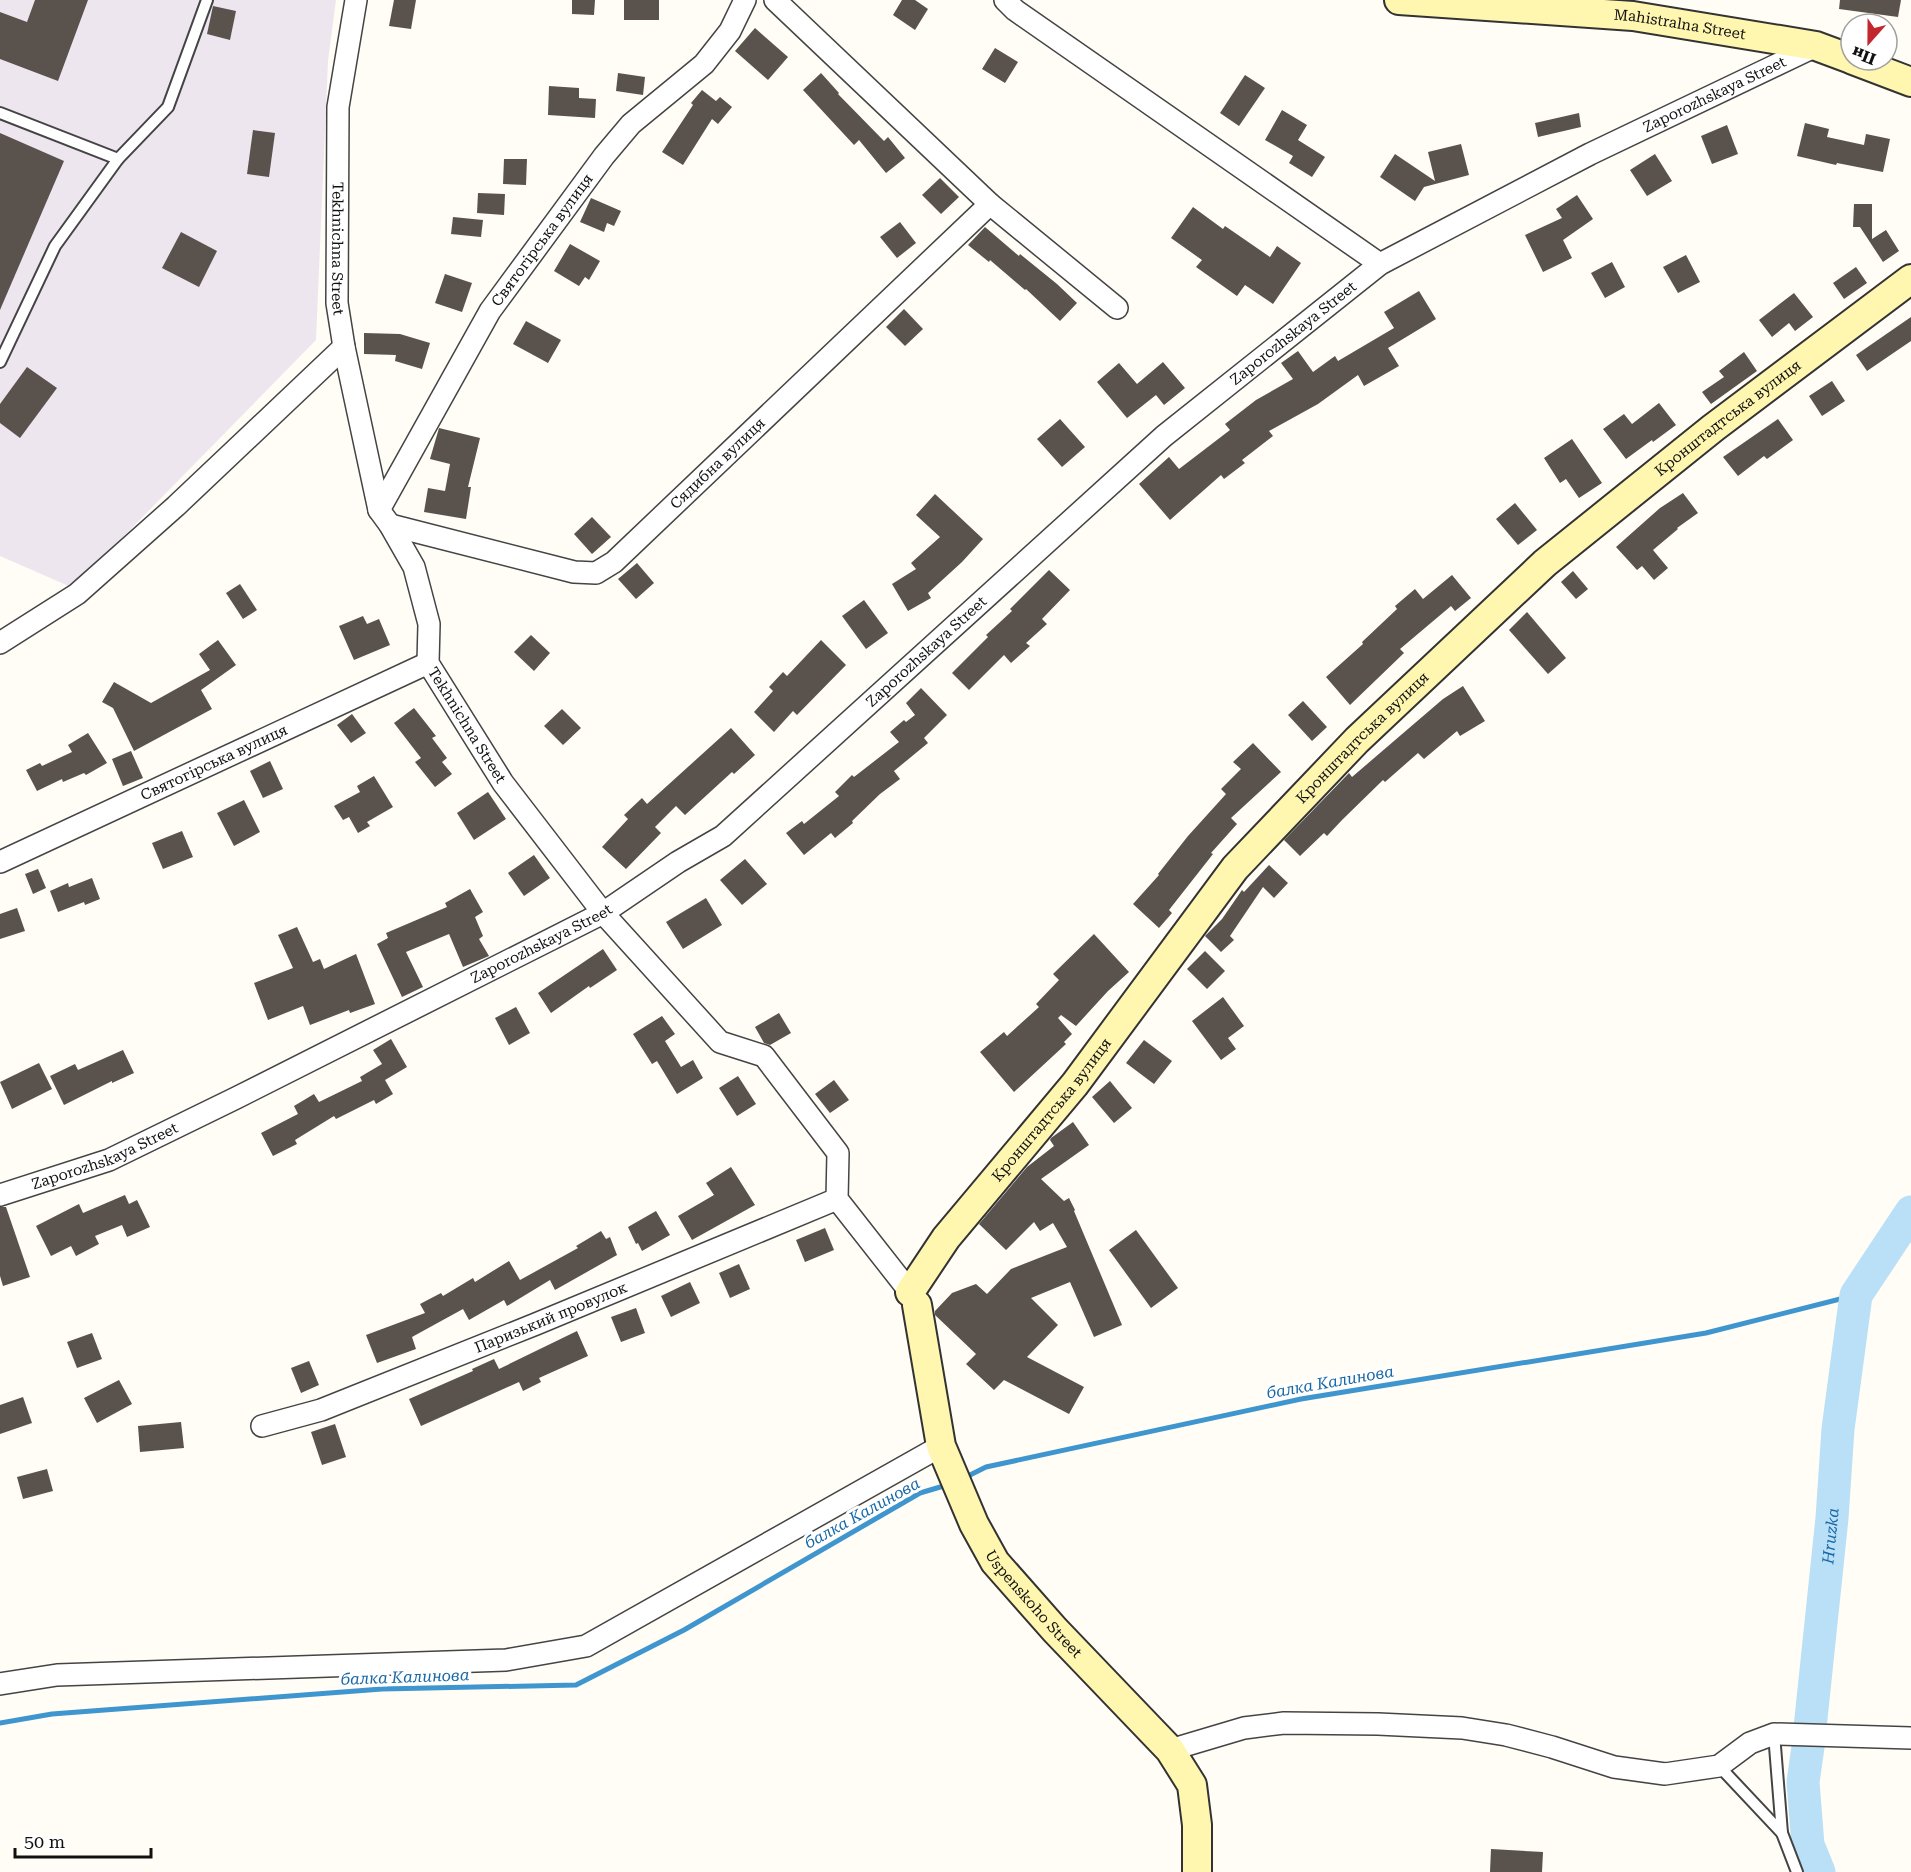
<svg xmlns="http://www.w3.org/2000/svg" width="1911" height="1872" font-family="'Roboto Serif',serif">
	<rect width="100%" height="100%" fill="#fffdf5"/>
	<path fill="#eee6ef" d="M0,0H336L328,61L316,340L73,588L0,556Z"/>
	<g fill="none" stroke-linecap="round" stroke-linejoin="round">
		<g stroke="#3f96cf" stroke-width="5">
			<path d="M964,1478L986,1467L1301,1399L1706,1333L1856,1295"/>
			<path d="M0,1723L52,1714L382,1689L576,1685L684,1630L920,1493L947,1485"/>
		</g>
		<path stroke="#b9e0f7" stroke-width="33" id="s1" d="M1819,1872L1808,1845L1803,1782L1808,1747L1832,1518L1838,1429L1856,1295L1911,1212"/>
	</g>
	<g fill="#5a524d">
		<path d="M35,0H88L58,81L0,59V12L27,22Z"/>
		<path d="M394,0H416L411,29L389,26Z"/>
		<path d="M572,0H595L594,15L572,14Z"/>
		<rect x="624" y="0" width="35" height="20"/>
		<path d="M902,0H915L928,9L915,30L893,15Z"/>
		<path d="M1840,0H1901L1898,17L1839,9Z"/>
		<path d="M213,6L236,11L230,40L207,34Z"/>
		<path d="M755,28L788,57L768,80L735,51Z"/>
		<path d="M995,48L1018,62L1005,83L982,69Z"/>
		<path d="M618,73L645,77L643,95L616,91Z"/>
		<path d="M821,73L839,93L838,94L884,141L888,137L905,158L886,173L859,140L854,145L803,90Z"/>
		<path d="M1245,75L1265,88L1239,126L1220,113Z"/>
		<path d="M549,86L579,88V98L596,99L595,118L548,115Z"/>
		<path d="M702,90L716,101L720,97L732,107L718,124L712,119L683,165L662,152L693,105L691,103Z"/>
		<path d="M1282,110L1307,125L1298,140L1325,157L1312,177L1289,163L1293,156L1265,140Z"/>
		<path d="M1579,113L1581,127L1538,137L1535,123Z"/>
		<path d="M1805,123L1829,129L1827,137L1864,145L1866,134L1890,139L1883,172L1837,163L1836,165L1797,156Z"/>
		<path d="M1727,125L1738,154L1712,164L1701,136Z"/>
		<path d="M253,130L275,133L269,177L247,174Z"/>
		<path d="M0,133L64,161L0,310Z"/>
		<path d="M1461,144L1469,175L1424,187L1415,201L1380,177L1395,154L1435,181L1428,152Z"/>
		<path d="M1655,154L1672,181L1647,196L1630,170Z"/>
		<path d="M504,159H527L526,185L503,184Z"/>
		<path d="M940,178L959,197L941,214L922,195Z"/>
		<path d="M478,193L505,194L504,215L477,213Z"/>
		<path d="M1577,195L1593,219L1563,240L1572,258L1543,272L1525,235L1562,218L1556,209Z"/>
		<path d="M591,198L621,211L614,226L607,223L604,232L580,222Z"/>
		<path d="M1854,204H1872V239L1886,230L1899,251L1883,262L1860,227H1853Z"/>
		<path d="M1193,207L1223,229L1225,226L1270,257L1277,246L1301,263L1273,304L1245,285L1237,296L1196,267L1202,260L1171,238Z"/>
		<path d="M453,217L483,220L481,237L451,234Z"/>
		<path d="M900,222L916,243L897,258L880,237Z"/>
		<path d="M985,227L1019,256L1020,254L1057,284L1077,303L1060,321L1026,289L1025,290L990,260L989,262L968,245Z"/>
		<path d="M181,232L217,251L199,287L162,268Z"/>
		<path d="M570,244L600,261L589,280L585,277L579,286L554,271Z"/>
		<path d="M1686,255L1700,282L1678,293L1663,267Z"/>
		<path d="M1612,262L1625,287L1605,298L1591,273Z"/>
		<path d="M1856,267L1867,283L1844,299L1833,283Z"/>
		<path d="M445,274L472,283L462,312L435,303Z"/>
		<path d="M1419,291L1436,319L1388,348L1399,366L1364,386L1358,375L1318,404L1269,431L1273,436L1242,460L1245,463L1224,479L1221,475L1170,520L1139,484L1169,457L1179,469L1230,430L1225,424L1256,400L1293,379L1281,363L1298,351L1313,372L1335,356L1338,361L1394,328L1384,312Z"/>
		<path d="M1794,293L1813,317L1795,331L1789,323L1772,337L1759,320Z"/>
		<path d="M904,309L923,329L905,346L886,327Z"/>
		<path d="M1911,317V341L1867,371L1856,355Z"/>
		<path d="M526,321L561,340L548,363L513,344Z"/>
		<path d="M364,333L400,334L430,343L422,369L395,361L396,355L364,354Z"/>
		<path d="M1744,352L1757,371L1711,404L1702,392L1724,377L1719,371Z"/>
		<path d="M1163,362L1185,388L1164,405L1156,395L1127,418L1097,382L1119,363L1137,384Z"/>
		<path d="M27,367L57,388L20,438L0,423V404Z"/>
		<path d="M1832,381L1845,401L1822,416L1809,396Z"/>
		<path d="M1659,403L1676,425L1653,442L1652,440L1626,459L1603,429L1624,414L1632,424Z"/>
		<path d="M1060,419L1085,447L1062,467L1037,439Z"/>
		<path d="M1778,419L1793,440L1767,459L1764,456L1738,476L1723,457Z"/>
		<path d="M439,428L480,438L468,487H471L466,519L424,512L428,488L445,491L450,464L430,459Z"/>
		<path d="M1572,439L1602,483L1579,498L1566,479L1560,483L1544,458Z"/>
		<path d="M1683,493L1698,513L1677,528L1678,529L1653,550L1668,568L1654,580L1642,566L1637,570L1616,547L1660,508Z"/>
		<path d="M935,494L983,539L962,562L928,593L931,598L908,611L892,584L916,569L911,563L940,537L916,515Z"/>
		<path d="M1515,503L1537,530L1518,545L1496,519Z"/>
		<path d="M592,517L611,537L592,554L574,534Z"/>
		<path d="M637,563L654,583L636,599L618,579Z"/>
		<path d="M1049,570L1070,590L1042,619L1047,624L1026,643L1030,646L1011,663L1004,655L969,690L952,673L988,637L986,635L1012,611L1010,609Z"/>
		<path d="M1573,571L1588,589L1576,599L1561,582Z"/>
		<path d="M1452,575L1471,598L1455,611L1451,606L1400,649L1404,653L1350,705L1326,677L1363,644L1362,642L1397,609L1395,606L1415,589L1423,599Z"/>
		<path d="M240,584L257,610L243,619L226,593Z"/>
		<path d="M864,600L888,633L866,649L842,616Z"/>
		<path d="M1527,612L1566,658L1548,674L1509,630Z"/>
		<path d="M363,616L367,624L379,619L390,645L354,660L339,626Z"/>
		<path d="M531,635L550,653L534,671L514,652Z"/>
		<path d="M218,640L236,665L201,690L212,709L134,751L113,708L102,702L114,682L151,703L210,670L199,654Z"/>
		<path d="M821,640L846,665L797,715L793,711L774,732L754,712L773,691L769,687L783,672L787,676Z"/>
		<path d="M1463,686L1485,721L1460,736L1457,731L1424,759L1418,753L1385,782L1383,780L1342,820L1327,836L1324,833L1300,856L1284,840L1349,773L1352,777L1443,699Z"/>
		<path d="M921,688L947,715L924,738L928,743L894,771L900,779L880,794L852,821L853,823L835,838L831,833L804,855L786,833L802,821L804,824L839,796L835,792L852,775L854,777L899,742L890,732L904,720L906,722L915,715L906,703Z"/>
		<path d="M1303,701L1327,727L1312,741L1288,715Z"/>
		<path d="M414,708L436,736L432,738L447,758L442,762L452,774L435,787L415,762L421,758L394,723Z"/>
		<path d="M562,709L581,728L563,745L544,726Z"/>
		<path d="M352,714L366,733L351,743L337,725Z"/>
		<path d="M731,728L755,755L734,774L732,772L685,815L676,806L655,827L661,833L626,869L602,847L628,819L624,815L642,798L647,804Z"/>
		<path d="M88,733L107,763L86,775L84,773L63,782L62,779L37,791L26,770L40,763L42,766L72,752L68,745Z"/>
		<path d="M1253,743L1281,772L1231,818L1237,824L1211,853L1213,854L1169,910L1172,913L1159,928L1133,904L1159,875L1158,874L1188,836L1226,794L1221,789L1241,769L1233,762Z"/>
		<path d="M131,751L143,778L123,786L112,759Z"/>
		<path d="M270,761L283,789L263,798L250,771Z"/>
		<path d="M374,776L393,807L367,822L370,826L358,833L349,817L343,820L334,806L360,792L357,786Z"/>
		<path d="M488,792L506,819L474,840L457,813Z"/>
		<path d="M244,800L260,832L234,846L217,813Z"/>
		<path d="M182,831L193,857L163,869L152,843Z"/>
		<path d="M534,855L550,878L524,896L508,873Z"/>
		<path d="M745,859L767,884L742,905L720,880Z"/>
		<path d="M1269,865L1288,883L1274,898L1263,887L1230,936L1234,940L1221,952L1205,936L1222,919L1242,890L1244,892Z"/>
		<path d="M38,869L46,888L33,894L25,874Z"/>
		<path d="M92,878L100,899L85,905L84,902L58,912L50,891L68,883L69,887Z"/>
		<path d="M470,889L483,912L475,917L483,936L479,939L489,956L463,967L449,934L406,952L423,987L402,997L377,944L388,938L386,933L447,907L445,903Z"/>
		<path d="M706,898L722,925L683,949L666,922Z"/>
		<path d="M17,908L25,931L0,939V914Z"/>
		<path d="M297,927L313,962L320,959L324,969L356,954L375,1004L350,1013L349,1010L310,1025L303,1006L268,1020L254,983L293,968L278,935Z"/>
		<path d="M1094,934L1129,972L1108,991L1076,1026L1061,1015L1058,1018L1072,1034L1064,1042L1066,1044L1014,1092L980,1052L1004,1032L1007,1036L1039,1007L1036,1004L1059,980L1053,974Z"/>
		<path d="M603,949L617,970L590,988L589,986L551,1013L538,993Z"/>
		<path d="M1205,951L1225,971L1207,989L1187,969Z"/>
		<path d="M1223,997L1244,1026L1228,1038L1236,1049L1221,1060L1192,1021Z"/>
		<path d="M516,1007L530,1033L509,1045L495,1018Z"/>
		<path d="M779,1013L791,1033L770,1045L764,1043L755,1027Z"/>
		<path d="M662,1016L675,1034L665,1041L681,1067L693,1060L703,1078L677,1094L657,1061L652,1064L633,1034Z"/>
		<path d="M391,1039L407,1067L385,1080L393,1094L376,1104L374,1100L336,1119L334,1116L295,1140L297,1144L273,1156L261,1133L298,1114L294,1106L314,1094L319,1102L362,1081L360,1077L382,1064L373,1050Z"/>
		<path d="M1144,1040L1172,1061L1154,1084L1126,1063Z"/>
		<path d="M123,1050L134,1073L112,1083V1081L64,1105L50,1076L75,1064L78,1070Z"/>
		<path d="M39,1063L52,1089L12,1109L0,1082Z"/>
		<path d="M738,1076L756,1104L737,1116L719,1088Z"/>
		<path d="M834,1080L849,1100L830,1113L815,1094Z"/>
		<path d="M1110,1081L1132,1108L1114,1123L1092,1097Z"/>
		<path d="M1073,1122L1089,1145L1041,1179L1064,1201L1069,1198L1075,1210L1074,1211L1122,1325L1094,1337L1070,1282L1031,1298L1058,1325L1027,1357L1084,1387L1069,1414L1004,1380L994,1390L966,1364L976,1354L935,1315V1311L952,1293L976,1284L987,1294L1011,1269L1067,1247L1053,1223L1040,1231L1034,1222L1006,1250L979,1224L1027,1167L1054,1146L1050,1140L1051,1138Z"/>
		<path d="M731,1167L755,1205L692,1240L678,1216L714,1195L706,1183Z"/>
		<path d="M125,1195L129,1204L137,1200L150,1227L127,1237L122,1225L95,1236L99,1244L76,1256L71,1246L51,1256L36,1226L79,1204L83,1213Z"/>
		<path d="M0,1207H6L30,1277L3,1286L0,1276Z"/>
		<path d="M656,1211L670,1235L642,1251L638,1243L636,1244L628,1227Z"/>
		<path d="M825,1228L834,1250L805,1262L796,1240Z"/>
		<path d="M1136,1230L1178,1288L1151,1308L1109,1250Z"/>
		<path d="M601,1231L606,1239L610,1237L617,1255L555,1290L550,1280L507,1306L504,1300L469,1320L463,1309L412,1337L416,1349L377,1363L366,1335L425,1313L420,1304L441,1293L443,1296L473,1278L475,1282L509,1261L520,1280L578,1248L576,1246Z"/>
		<path d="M739,1264L750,1289L730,1298L719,1273Z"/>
		<path d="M690,1282L700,1303L671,1317L661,1296Z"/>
		<path d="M636,1308L645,1333L621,1342L611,1317Z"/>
		<path d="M577,1331L588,1356L539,1378L541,1382L523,1391L519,1382L421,1426L409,1399L473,1371L472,1369L494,1359L499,1369Z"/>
		<path d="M92,1333L102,1359L77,1368L67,1342Z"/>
		<path d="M309,1361L319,1385L301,1393L291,1368Z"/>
		<path d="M119,1380L132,1404L97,1423L84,1398Z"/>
		<path d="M23,1397L32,1423L0,1434V1405Z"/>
		<path d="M181,1422L184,1448L140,1452L138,1426Z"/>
		<path d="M335,1424L346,1457L322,1465L311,1432Z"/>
		<path d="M47,1469L53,1491L23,1499L17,1477Z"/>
		<path d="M1491,1849L1543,1852L1542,1872H1490Z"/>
	</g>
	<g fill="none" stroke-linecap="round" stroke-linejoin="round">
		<defs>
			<g id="lane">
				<path d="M0,113L118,159"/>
				<path d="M0,362L55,246L118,159L168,107L207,0"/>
				<path d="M1774,1734L1782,1833"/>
				<path d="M1719,1766L1782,1833L1797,1872"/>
			</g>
			<g id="street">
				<path id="s2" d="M356,0L338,107L337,303L344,347L379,510L390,525L414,567L429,624L428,663L503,783L603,913L720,1042L764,1056L838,1153L837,1199L910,1292L915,1302"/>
				<path d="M775,0L990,204L1117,308"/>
				<path d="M1005,0L1015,10L1380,264"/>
				<path id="s3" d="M379,510L490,311L604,156L631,124L704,64L730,31L745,0"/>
				<path id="s4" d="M390,525L574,572L596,573L614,562L990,204"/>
				<path d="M0,643L77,594L176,506L344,347"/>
				<path id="s5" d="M0,862L428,663"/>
				<path id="s6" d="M0,1195L109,1160L236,1098L603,913L678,862L723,836L1164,436L1380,264L1590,154L1816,46"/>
				<path id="s7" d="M262,1426L321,1410L536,1324L837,1199"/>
				<path d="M0,1684L57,1675L506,1660L586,1646L941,1446"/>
				<path d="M1170,1750L1244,1728L1284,1723L1378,1724L1462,1728L1506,1735L1552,1747L1614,1767L1665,1774L1719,1766L1750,1743L1774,1734L1911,1738"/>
			</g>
			<g id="secondary">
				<path id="s8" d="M1399,0L1633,16L1816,46L1851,59"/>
				<path d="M1853,60L1911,82"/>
				<path id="s9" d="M910,1292L946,1238L1075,1084L1235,868L1357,740L1545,563L1713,428L1911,279"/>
				<path id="s10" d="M917,1305L941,1446L974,1524L995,1562L1055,1630L1170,1750L1192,1785L1197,1825V1872"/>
			</g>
		</defs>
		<use href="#lane" stroke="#444" stroke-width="14"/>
		<use href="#street" stroke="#444" stroke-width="24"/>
		<use href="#secondary" stroke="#333" stroke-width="32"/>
		<use href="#lane" stroke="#fff" stroke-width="10"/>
		<use href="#street" stroke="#fff" stroke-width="21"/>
		<use href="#secondary" stroke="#fff6b0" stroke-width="28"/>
	</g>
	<g text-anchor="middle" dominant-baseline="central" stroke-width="6" stroke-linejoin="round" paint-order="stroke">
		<g font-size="15" fill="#111" stroke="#fff">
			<text stroke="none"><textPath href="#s8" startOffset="282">Mahistralna Street</textPath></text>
			<text stroke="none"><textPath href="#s6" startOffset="2056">Zaporozhskaya Street</textPath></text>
			<text stroke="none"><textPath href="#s3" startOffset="316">Святогірська вулиця</textPath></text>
			<text stroke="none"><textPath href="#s2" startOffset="250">Tekhnichna Street</textPath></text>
			<text stroke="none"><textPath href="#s6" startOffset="1570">Zaporozhskaya Street</textPath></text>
			<text stroke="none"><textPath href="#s9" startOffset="1203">Кронштадтська вулиця</textPath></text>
			<text stroke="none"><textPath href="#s4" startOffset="376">Сядибна вулиця</textPath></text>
			<text stroke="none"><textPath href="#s6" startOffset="1084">Zaporozhskaya Street</textPath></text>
			<text stroke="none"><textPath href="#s2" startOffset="754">Tekhnichna Street</textPath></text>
			<text stroke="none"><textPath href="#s9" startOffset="717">Кронштадтська вулиця</textPath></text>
			<text stroke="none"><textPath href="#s5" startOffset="236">Святогірська вулиця</textPath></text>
			<text stroke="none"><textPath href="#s6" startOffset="598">Zaporozhskaya Street</textPath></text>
			<text stroke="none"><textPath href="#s9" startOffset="231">Кронштадтська вулиця</textPath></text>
			<text stroke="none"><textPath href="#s6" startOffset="112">Zaporozhskaya Street</textPath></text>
			<text stroke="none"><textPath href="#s7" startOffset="309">Паризький провулок</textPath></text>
			<text stroke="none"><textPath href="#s10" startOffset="328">Uspenskoho Street</textPath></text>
		</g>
		<g font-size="16" font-style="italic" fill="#1768a6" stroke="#fff">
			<text transform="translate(1330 1382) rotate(-10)">балка Калинова</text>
			<text transform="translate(862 1513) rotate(-29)">балка Калинова</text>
			<text stroke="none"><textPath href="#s1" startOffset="340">Hruzka</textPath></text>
			<text transform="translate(405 1677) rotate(-2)">балка Калинова</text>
		</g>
	</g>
	<g transform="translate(1869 42) rotate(201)"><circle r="28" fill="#ffffff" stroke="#a0a0a0" stroke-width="1.5"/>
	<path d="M0-4.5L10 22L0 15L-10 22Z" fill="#c4262e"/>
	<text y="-9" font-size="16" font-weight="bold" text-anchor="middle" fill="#111111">Пн</text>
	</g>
	<path d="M15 1848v9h136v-9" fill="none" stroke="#111111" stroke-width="3"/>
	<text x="24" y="1848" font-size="18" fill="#111111" stroke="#ffffff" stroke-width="4.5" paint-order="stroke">50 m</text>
</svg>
